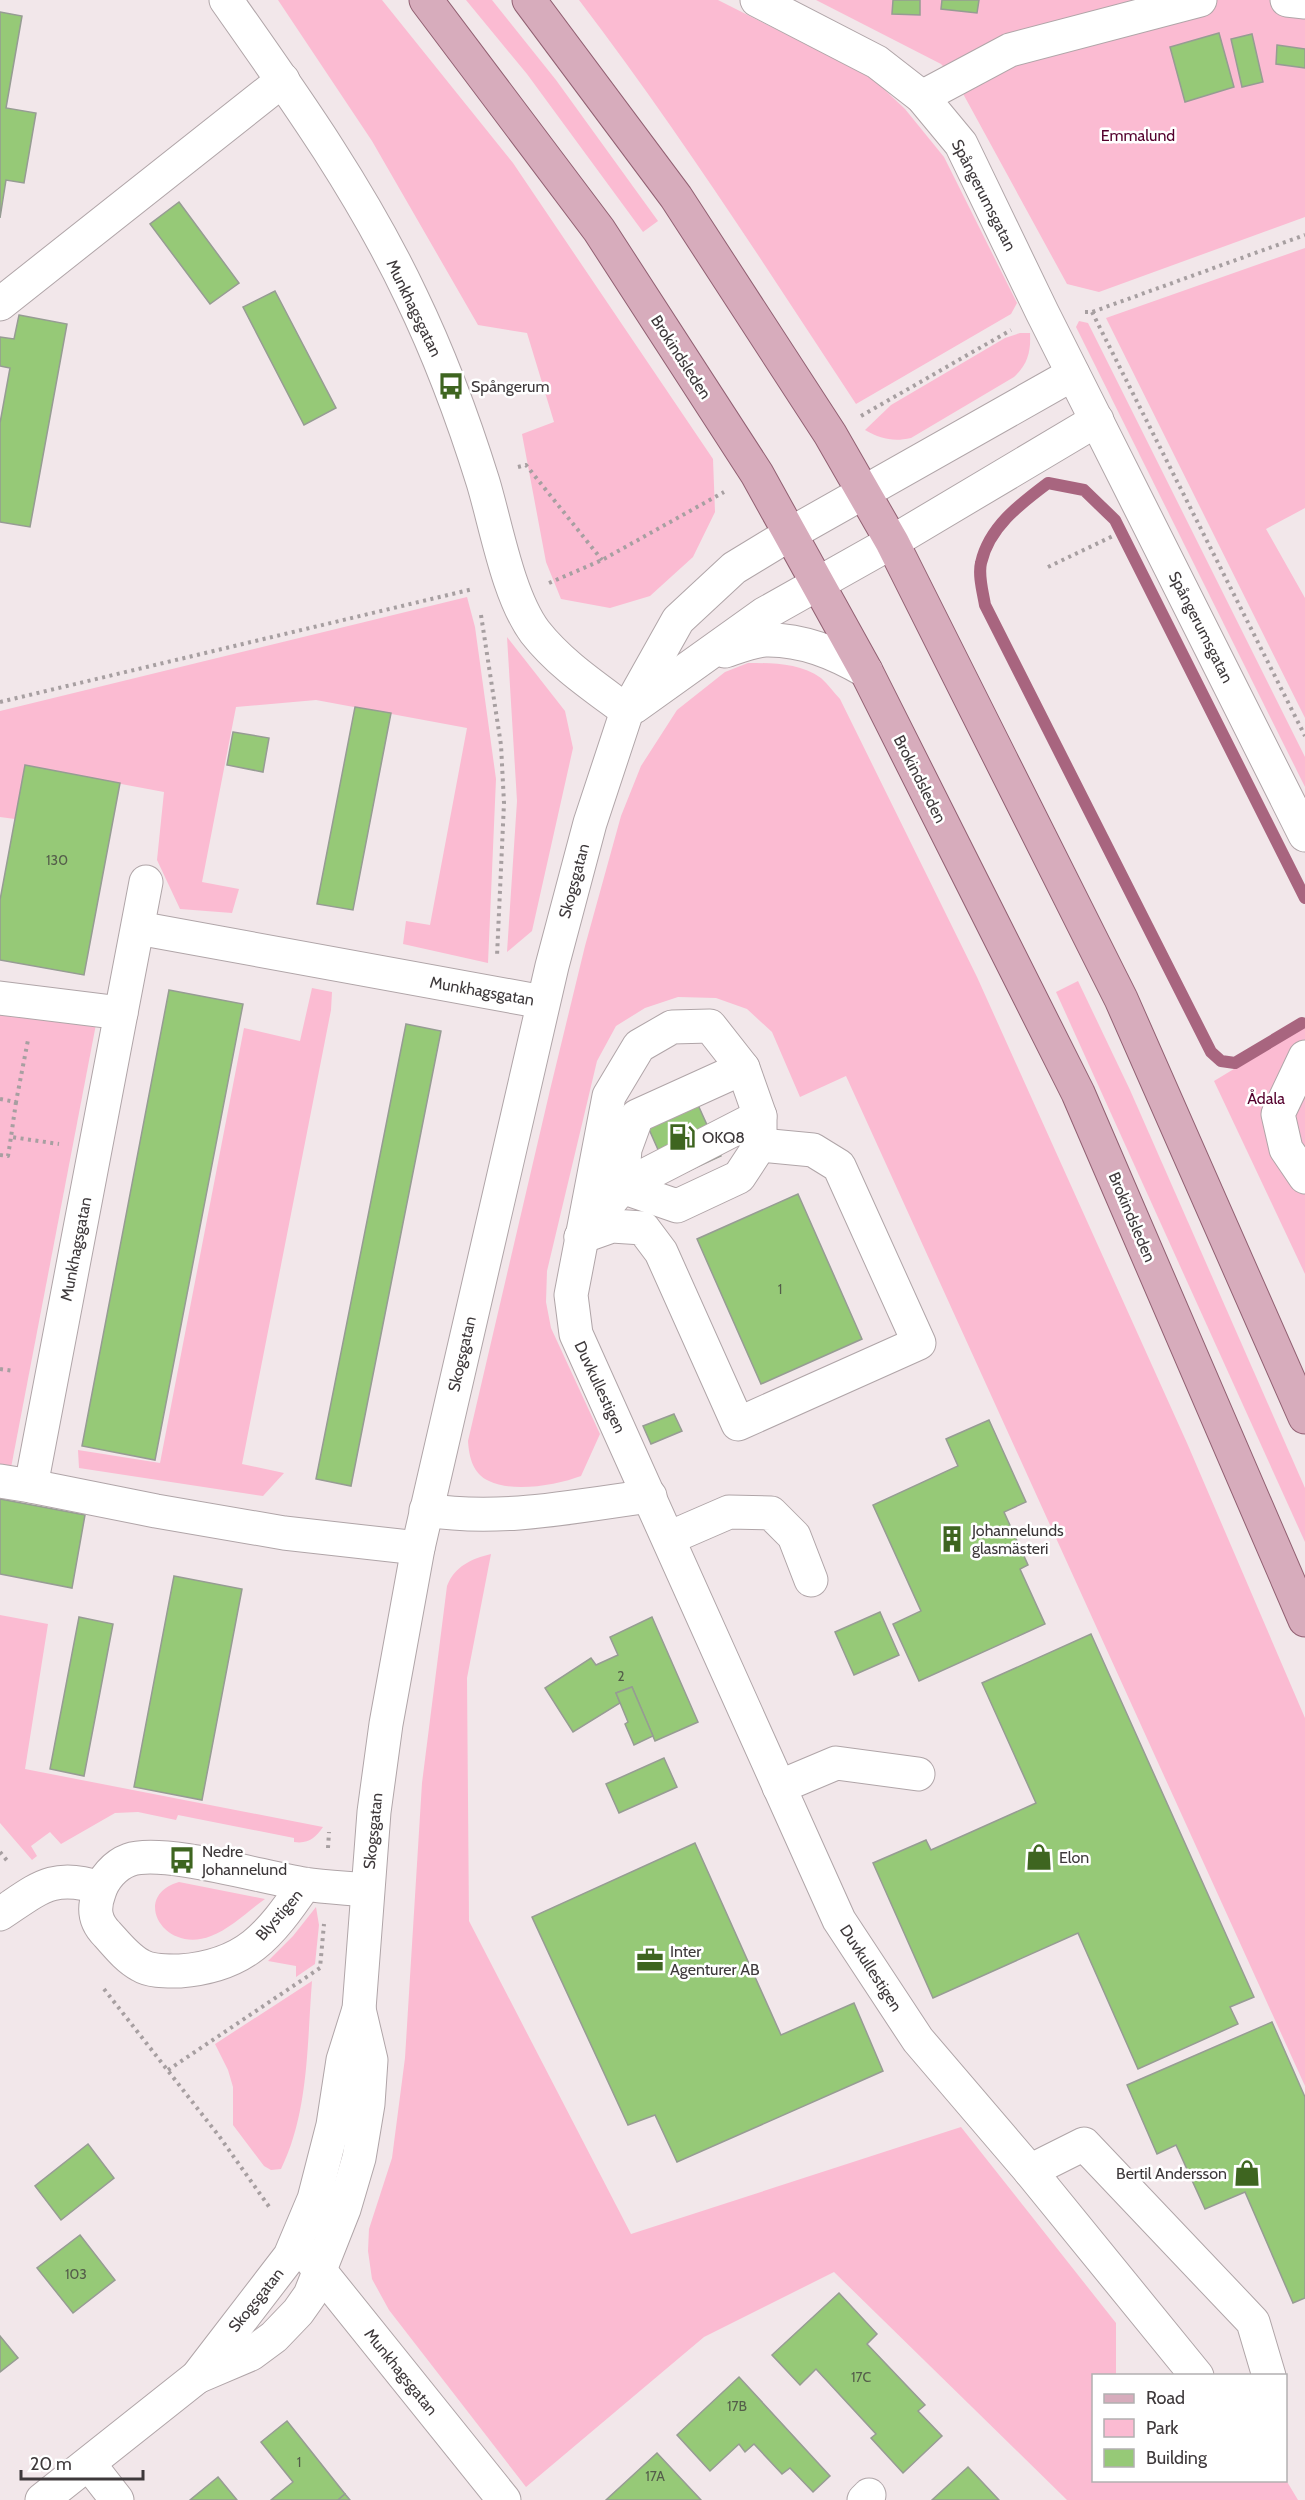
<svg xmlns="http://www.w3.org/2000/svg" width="1305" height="2500" font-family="Cabin,sans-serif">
	<rect width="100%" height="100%" fill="#f2e7ea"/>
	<g fill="#fbbbd2">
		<path d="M278,0H382L513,163L713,459L715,512L693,557L650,596L610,608L561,599L546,562L522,434L554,422L527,333L478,325L372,141Z"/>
		<path d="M466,0H492L556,80L658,221L643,232L527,74Z"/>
		<path d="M579,0H718L871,77L905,109L944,157L1017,303L1011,314L856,404C766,267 678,130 579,0Z"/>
		<path d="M816,0H1305V217L1099,292L1067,284L955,79L941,64Z"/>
		<path d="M1305,248V508L1266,529L1305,598V718L1106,318Z"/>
		<path d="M1079,321L1088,323L1305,757V787L1076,327Z"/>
		<path d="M1020,333H1030C1031,351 1028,364 1014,377L911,438C893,442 881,439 865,430L891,405L1005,338Z"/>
		<path d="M467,597L475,627L496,779L488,963L403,944L406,921L430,925L467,728L316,700L236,707L202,882L239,889L232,913L180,909L157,860L164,792L25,766L15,819L0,817V711Z"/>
		<path d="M507,637L565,711L573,748L532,931L507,952L517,801Z"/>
		<path d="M748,663C772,663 800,663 821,678C828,684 834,693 840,699L977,977L1187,1443L1305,1718V2086L846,1076L800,1097L772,1032L747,1009L716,998L678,997L645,1008L616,1026L597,1061L547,1271L546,1302L551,1328L600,1434L581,1476C557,1485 513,1493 489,1481C473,1474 469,1457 468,1441L550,1090L585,946L621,816L641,766L677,710L725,672Z"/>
		<path d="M1078,981L1130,1090L1305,1488V1542L1056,992Z"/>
		<path d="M312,988L332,992L331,1010L242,1464L284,1473L263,1496L79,1468L78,1450L160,1463L244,1028L300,1041Z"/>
		<path d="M0,1006L97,1019L10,1473L0,1471Z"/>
		<path d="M1305,1026V1274L1214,1081Z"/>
		<path d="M491,1554L467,1678L469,1921L631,2234L961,2127L1116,2323V2375L1094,2376V2480H1286L1298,2500H1067L834,2272L704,2337L526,2487L389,2310L372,2279L368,2251L369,2229L392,2158L405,2058L422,1783L447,1586C455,1566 471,1559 491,1554Z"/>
		<path d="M0,1615L48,1624L25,1769L323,1827C315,1838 309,1844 294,1842V1838L178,1815L176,1820L138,1812L115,1813L61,1844L50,1832L31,1846L37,1856L32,1860L0,1823Z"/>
		<path d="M179,1882L265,1899C248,1911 230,1929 211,1936C164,1955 130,1896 179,1882Z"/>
		<path d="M316,1907L319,1925L315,1964L296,1977V1966L268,1961L293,1936Z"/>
		<path d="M312,1981C307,2043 309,2112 281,2169L271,2170L264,2166L233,2125V2087L228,2070L215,2044Z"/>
	</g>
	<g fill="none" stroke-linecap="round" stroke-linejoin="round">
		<path stroke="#a8657f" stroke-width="12" d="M1302,1023L1235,1063L1221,1061L1211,1052L985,605C983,593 978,575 981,563C989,527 1020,504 1048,483L1084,490L1115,520L1305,898"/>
	</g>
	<g fill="#96c977" stroke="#969c93" stroke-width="1.5">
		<path d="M893,0H920V15L892,14Z"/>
		<path d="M942,0H979L977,13L941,9Z"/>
		<path d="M0,12L22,16L6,108L36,113L24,183L6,180L0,218Z"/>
		<path d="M1219,33L1234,87L1185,102L1170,47Z"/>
		<path d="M1252,34L1263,82L1242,87L1231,39Z"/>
		<path d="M1277,45L1305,49V68L1276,64Z"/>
		<path d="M179,202L239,283L210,304L150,224Z"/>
		<path d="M275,291L336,408L304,425L243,307Z"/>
		<path d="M19,315L67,324L30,527L0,522V423L10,368L0,366V337L14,339Z"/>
		<path d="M355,707L391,713L353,910L317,904Z"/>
		<path d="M233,732L269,738L263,772L227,765Z"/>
		<path d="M25,765L120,783L84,975L0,960V900Z"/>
		<path d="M169,990L243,1004L155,1460L82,1446Z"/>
		<path d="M406,1024L441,1031L351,1486L316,1479Z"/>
		<path d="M694,1096L721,1156L671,1179L644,1118Z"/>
		<path d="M798,1194L862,1339L761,1384L697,1239Z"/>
		<path d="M674,1414L682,1431L651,1444L643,1426Z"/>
		<path d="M989,1420L1026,1502L1004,1512L1028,1565L1020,1569L1045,1624L919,1681L893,1624L921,1611L873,1505L958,1466L946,1439Z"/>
		<path d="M0,1499L85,1515L72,1588L0,1574Z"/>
		<path d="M174,1576L242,1589L202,1800L134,1787Z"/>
		<path d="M880,1612L899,1655L854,1675L835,1632Z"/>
		<path d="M79,1617L113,1624L84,1776L50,1769Z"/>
		<path d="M652,1617L698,1722L655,1741L632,1687L616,1693L620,1703L573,1732L545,1688L591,1658L596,1665L618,1655L610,1637Z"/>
		<path d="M1091,1634L1254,1997L1230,2007L1238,2024L1138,2069L1078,1933L933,1998L873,1863L926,1840L931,1850L1036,1803L982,1683Z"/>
		<path d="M632,1687L653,1736L634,1745L625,1724L628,1722L616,1693Z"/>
		<path d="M664,1758L677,1787L619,1813L606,1784Z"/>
		<path d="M695,1843L781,2035L854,2003L883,2071L677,2162L655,2115L628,2125L532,1917Z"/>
		<path d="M1272,2022L1305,2097V2298L1293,2303L1245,2192L1205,2209L1176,2145L1157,2154L1127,2085Z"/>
		<path d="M88,2144L114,2178L61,2220L35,2186Z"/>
		<path d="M80,2235L115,2280L73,2313L37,2268Z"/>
		<path d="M839,2293L877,2334L867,2344L925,2405L918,2411L942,2436L903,2473L871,2438L876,2434L816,2369L800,2385L772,2355Z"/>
		<path d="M0,2336L18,2358L0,2372Z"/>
		<path d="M739,2377L830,2476L813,2492L790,2468L782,2474L754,2444L745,2452L739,2444L710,2471L677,2435Z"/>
		<path d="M287,2421L345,2494L338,2500H271L293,2482L261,2442Z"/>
		<path d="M657,2453L701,2500H606Z"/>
		<path d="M968,2467L999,2500H932Z"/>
		<path d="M218,2477L237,2500H190Z"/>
		<path d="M345,2494L350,2500H338Z"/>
	</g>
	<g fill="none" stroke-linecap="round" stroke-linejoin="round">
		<defs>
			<g id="minor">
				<path d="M226,0C293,95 361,190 411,296C440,356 463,418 483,482C496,525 508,596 535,632C560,664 595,687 627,711"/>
				<path d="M757,0L877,62L922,97L961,144L1042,312L1305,835"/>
				<path d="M1287,0L1305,2"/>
				<path d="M922,97L1010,50L1200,0"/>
				<path d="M0,304L283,80"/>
				<path d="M725,651C737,647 752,641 765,640C802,639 835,653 866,671"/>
				<path d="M634,707L764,614L892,542L1097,420"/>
				<path d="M138,928L543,1002"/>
				<path d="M0,998L121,1013L31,1486L0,1481"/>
				<path d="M121,1013L146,882"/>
				<path d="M1305,1057L1278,1114L1286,1149L1305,1177"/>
				<path d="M622,1187L625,1149L637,1116L743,1068"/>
				<path d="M622,1187L760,1116"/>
				<path d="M581,1237L622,1187L677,1206L739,1177L760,1145V1116L743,1068L710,1026L672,1027L639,1046L609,1096L571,1295L576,1334L839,1920L918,2040L1030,2171L1197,2376"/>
				<path d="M581,1237L612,1226L643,1228L661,1252L738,1424L919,1343L839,1166L813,1150L760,1145"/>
				<path d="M31,1486L156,1511L284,1533L418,1548"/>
				<path d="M426,1510C501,1522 576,1506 650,1496"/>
				<path d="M669,1538L729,1512L771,1513L794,1536L811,1580"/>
				<path d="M779,1787L836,1763L918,1774"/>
				<path d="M305,1884C269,1936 246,1966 180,1971C168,1971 151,1972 140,1965C127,1958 117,1945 107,1934C95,1922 93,1909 99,1893C103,1879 115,1865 129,1860C162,1848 265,1878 304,1884C324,1887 346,1888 367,1890"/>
				<path d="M0,1914C38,1889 53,1872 100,1888"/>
				<path d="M1030,2171L1084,2144L1253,2322L1269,2376"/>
				<path d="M308,2256L504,2500"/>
				<path d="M197,2377L251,2354L274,2337L298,2312L310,2295L344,2209L359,2158L368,2104L371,2060L359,2009"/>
				<path d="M89,2464L117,2500"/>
				<path d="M42,2500L197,2377L290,2256L314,2199L333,2125L343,2060L359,2009L374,1812L386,1724L418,1548L552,966L590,823L627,711L678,620L734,568L790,534L1073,374"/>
				<path d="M864,2500L869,2495"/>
			</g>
			<g id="major">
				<path d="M426,0L599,230L757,474L866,671L1078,1093L1305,1620"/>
				<path d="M529,0L676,197L830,434L892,542L1121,999L1305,1417"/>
			</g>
		</defs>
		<use href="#minor" stroke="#b0a5a8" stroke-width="35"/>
		<use href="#major" stroke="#916072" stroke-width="35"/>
		<g stroke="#a79fa1" stroke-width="4" stroke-dasharray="3 4.5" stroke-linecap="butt">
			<path d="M1085,312H1092L1305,235"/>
			<path d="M1092,312L1305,736"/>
			<path d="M861,416L1011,330"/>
			<path d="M518,467L526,465L602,560"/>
			<path d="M1048,567L1113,536"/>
			<path d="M549,583L602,560L724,492"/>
			<path d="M481,615L501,745L504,803L497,956"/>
			<path d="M0,702L473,589"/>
			<path d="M0,1099L16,1102L28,1040"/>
			<path d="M16,1102L11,1137L59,1144"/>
			<path d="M0,1155L8,1156L11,1137"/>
			<path d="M0,1369L14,1371"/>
			<path d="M328,1848L329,1832"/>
			<path d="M0,1852L9,1863"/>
			<path d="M104,1989L219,2136L270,2208"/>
			<path d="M168,2070L320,1968L324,1924"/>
		</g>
		<use href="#minor" stroke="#fff" stroke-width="33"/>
		<use href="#major" stroke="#d7acbc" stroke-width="33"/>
	</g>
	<defs>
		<symbol id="bus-bare" viewBox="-9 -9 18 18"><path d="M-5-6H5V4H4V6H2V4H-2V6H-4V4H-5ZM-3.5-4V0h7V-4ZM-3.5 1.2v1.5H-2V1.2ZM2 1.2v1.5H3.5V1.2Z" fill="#3e6520" stroke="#fff" stroke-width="2.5" paint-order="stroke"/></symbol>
		<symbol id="fuel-bare" viewBox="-9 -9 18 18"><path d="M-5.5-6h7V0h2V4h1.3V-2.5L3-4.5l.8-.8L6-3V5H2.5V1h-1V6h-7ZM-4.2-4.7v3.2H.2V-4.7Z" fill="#3e6520" stroke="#fff" stroke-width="2.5" paint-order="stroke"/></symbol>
		<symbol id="building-bare" viewBox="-9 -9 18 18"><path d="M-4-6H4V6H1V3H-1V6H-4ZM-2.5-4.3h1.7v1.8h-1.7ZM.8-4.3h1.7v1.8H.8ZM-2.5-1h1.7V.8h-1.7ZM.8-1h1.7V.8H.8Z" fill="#3e6520" stroke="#fff" stroke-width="2.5" paint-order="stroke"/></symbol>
		<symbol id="shop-bare" viewBox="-9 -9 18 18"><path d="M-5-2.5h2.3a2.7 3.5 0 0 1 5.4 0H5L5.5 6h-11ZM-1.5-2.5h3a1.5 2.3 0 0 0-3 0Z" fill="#3e6520" stroke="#fff" stroke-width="2.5" paint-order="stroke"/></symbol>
		<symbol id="office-bare" viewBox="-9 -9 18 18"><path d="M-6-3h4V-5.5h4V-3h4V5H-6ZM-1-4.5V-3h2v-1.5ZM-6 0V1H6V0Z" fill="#3e6520" stroke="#fff" stroke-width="2.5" paint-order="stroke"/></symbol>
	</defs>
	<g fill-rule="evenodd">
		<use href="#bus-bare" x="432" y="367" width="38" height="38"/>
		<use href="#fuel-bare" x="663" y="1118" width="38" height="38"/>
		<use href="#building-bare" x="933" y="1520" width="38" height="38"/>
		<use href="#shop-bare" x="1020" y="1838" width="38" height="38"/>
		<use href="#bus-bare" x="163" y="1841" width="38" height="38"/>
		<use href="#office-bare" x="631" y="1941" width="38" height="38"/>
		<use href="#shop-bare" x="1228" y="2154" width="38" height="38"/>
	</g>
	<g text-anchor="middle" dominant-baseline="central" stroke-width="5" stroke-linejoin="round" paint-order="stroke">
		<g font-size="14" fill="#545d4a">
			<text x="57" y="860">130</text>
			<text x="780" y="1289">1</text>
			<text x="621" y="1676">2</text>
			<text x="76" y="2274">103</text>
			<text x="861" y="2377">17C</text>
			<text x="737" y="2406">17B</text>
			<text x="299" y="2462">1</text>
			<text x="655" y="2476">17A</text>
		</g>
		<g font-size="16" fill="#54002d" stroke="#fff">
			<text x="1138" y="135">Emmalund</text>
			<text x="1266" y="1098">Ådala</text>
		</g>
		<g font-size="16" fill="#3e393b" stroke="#fff">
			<text transform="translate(984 195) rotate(63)">Spångerumsgatan</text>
			<text transform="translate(414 308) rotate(64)">Munkhagsgatan</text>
			<text transform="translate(681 357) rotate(57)">Brokindsleden</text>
			<text transform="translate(1201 627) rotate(63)">Spångerumsgatan</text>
			<text transform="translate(920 779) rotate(63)">Brokindsleden</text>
			<text transform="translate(574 881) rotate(-75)">Skogsgatan</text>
			<text transform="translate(482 991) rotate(10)">Munkhagsgatan</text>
			<text transform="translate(1132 1217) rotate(67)">Brokindsleden</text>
			<text transform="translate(76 1249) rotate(-79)">Munkhagsgatan</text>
			<text transform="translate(462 1354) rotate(-77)">Skogsgatan</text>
			<text transform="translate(600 1387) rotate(65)">Duvkullestigen</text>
			<text transform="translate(373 1831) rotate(-84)">Skogsgatan</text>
			<text transform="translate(279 1915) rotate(-49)">Blystigen</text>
			<text transform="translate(871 1968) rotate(57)">Duvkullestigen</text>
			<text transform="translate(256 2300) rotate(-51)">Skogsgatan</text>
			<text transform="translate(401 2372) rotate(51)">Munkhagsgatan</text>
		</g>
		<g font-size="16" fill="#3e393b" stroke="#fff" text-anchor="start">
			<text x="471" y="386">Spångerum</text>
			<text x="702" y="1137">OKQ8</text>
			<text x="972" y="1530">Johannelunds<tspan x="972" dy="18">glasmästeri</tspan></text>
			<text x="202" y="1851">Nedre<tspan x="202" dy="18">Johannelund</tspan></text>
			<text x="1059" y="1857">Elon</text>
			<text x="670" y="1951">Inter<tspan x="670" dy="18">Agenturer AB</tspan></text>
			<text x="1227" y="2173" text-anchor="end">Bertil Andersson</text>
		</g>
	</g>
	<rect x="1092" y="2374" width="195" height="108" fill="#ffffff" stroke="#b2b0b1" stroke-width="1.5"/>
	<rect x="1104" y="2394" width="30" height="9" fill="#d7acbc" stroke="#b2b0b1" stroke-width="1.5"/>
	<text x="1146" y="2404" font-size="18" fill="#3e393b">Road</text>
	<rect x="1104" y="2419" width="30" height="18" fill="#fbbbd2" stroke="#b2b0b1" stroke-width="1.5"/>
	<text x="1146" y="2434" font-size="18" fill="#3e393b">Park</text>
	<rect x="1104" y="2449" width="30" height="18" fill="#96c977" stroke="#b2b0b1" stroke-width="1.5"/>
	<text x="1146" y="2464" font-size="18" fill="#3e393b">Building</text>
	<path d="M21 2470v9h122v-9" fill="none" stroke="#3e393b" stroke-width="3"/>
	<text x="30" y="2470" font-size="18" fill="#3e393b" stroke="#ffffff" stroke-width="4.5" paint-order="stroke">20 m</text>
</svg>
